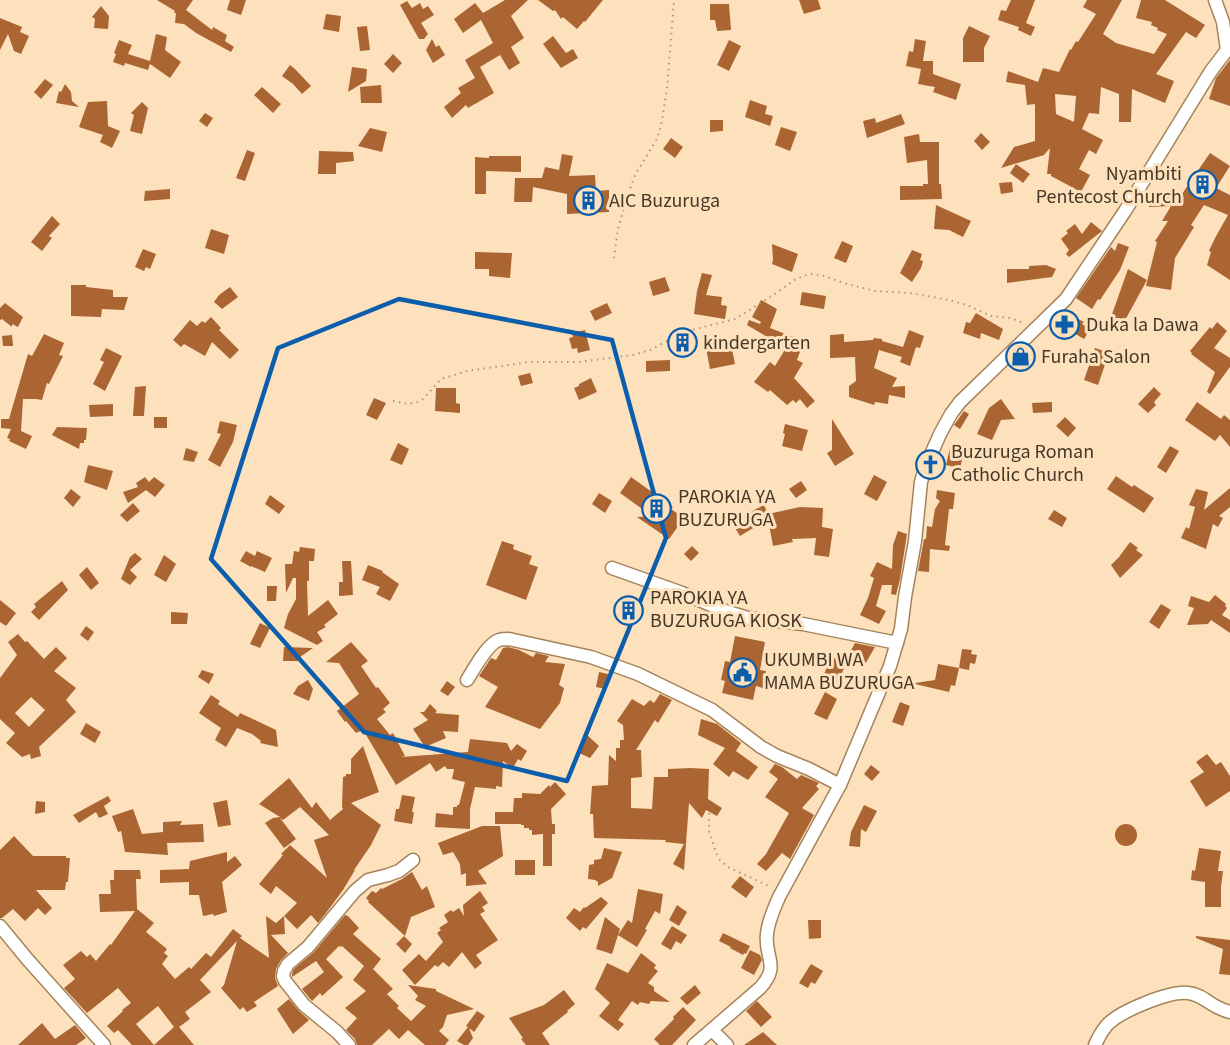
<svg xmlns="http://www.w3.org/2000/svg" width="1230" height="1045" font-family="'Source Sans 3',sans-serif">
	<rect width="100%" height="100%" fill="#fde1bd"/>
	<g fill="#aa6533" fill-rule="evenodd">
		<path d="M157,0H193L186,10L212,30L213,27L227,35L225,41L234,47L231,52L196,33L184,24L175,23L176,13H174L175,11Z"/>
		<path d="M230,0H246L241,15L227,10Z"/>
		<path d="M505,0H528L511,16L524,38L511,47L520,63L509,70L500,55L480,67L494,93L468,108L466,105L452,118L444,107L461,93L458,88L475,78L465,60L493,43L481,20L463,33L454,19L475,3L483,13Z"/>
		<path d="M538,0H603L585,22L584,21L577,29L563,17L561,19L555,10L553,11Z"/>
		<path d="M799,0H818L821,9L804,14Z"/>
		<path d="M1011,0H1035L1026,23L1035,27L1031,36L1018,30L1019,27L998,20L1001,10L1006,11Z"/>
		<path d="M1087,0H1122L1103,34L1116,43L1154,54L1167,34L1157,30L1158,28L1151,25L1152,22L1136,18L1141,0H1165L1205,25L1196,38L1186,32L1156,74L1174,81L1165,103L1132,89L1131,122H1119V94L1101,87L1099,114L1089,113L1082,129L1103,140L1096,154L1089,150L1079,169L1090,175L1081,192L1051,176V174H1047L1050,148L1044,155L1001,168L1014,147L1035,141V104L1027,105L1025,85L1006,82L1008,71L1038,82L1043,68L1059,72L1070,49L1071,50L1076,41L1078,42L1096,14L1083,7ZM1055,94L1076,96L1074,122L1056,114Z"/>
		<path d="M407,1L412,8L420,3L423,9L428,6L434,15L421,23L428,34L424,39H419L400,5Z"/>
		<path d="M710,4H729L731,30L717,31L715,20H710Z"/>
		<path d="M101,6L109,16L108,29L94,28L95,19L92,17Z"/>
		<path d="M326,14L341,16L339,32L323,29Z"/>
		<path d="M0,18L22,27L20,32L29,36L21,54L14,51L8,34L0,50Z"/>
		<path d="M367,26L370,50L360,51L357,27Z"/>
		<path d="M969,26L990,36L984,48V62H963V38Z"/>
		<path d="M156,34L167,37L165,50L181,62L170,78L150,64L148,70L125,63L124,66L113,62L116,54L114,53L119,40L132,45L128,54L150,61Z"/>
		<path d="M553,36L566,53L573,49L578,58L561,68L543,44Z"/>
		<path d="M432,39L436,47L439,45L445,55L433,63L426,50Z"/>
		<path d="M915,39L926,41L923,61H933V74L961,84L956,100L933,92L935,87L918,84L921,69L906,66L909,51L913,52Z"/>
		<path d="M729,40L741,46L729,71L717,65Z"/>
		<path d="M393,54L402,63L393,73L384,64Z"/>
		<path d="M1230,60V106L1209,99L1216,78Z"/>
		<path d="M290,65L295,69L311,86L302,94L293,84L282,76Z"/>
		<path d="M352,67L367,69L366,81L348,92Z"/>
		<path d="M45,79L53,85L41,99L34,92Z"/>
		<path d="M65,84L71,92L72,101L79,107L56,103L59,91L61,92Z"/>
		<path d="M381,85L382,103H361L360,87Z"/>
		<path d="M262,87L281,104L273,113L254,95Z"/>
		<path d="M750,100L767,106L765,114L773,116L770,126L745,117Z"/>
		<path d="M107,101L108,126L120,131L112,148L100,142L103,135L79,127L88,102Z"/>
		<path d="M142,102L148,108L142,134L130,131L134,115L131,113Z"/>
		<path d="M205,113L213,118L207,127L199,121Z"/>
		<path d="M901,114L905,124L867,138L863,121L875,118L876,123Z"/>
		<path d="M710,120H723V131L710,132Z"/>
		<path d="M781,127L797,132L790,151L775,145Z"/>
		<path d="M370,128L387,132L382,152L358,146Z"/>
		<path d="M981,133L990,142L982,150L974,141Z"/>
		<path d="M919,134L920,142H939V184H941L942,199L900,200V186H923V184H928L927,160L907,163L904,137Z"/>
		<path d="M671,138L683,147L675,158L663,149Z"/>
		<path d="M247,150L255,153L245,181L236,178Z"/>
		<path d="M319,151L353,152L354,161L336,163V174H318Z"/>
		<path d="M1210,153L1230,166L1216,188L1230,195V280L1207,265L1211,252L1209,251L1215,238L1228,215L1204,205L1191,225L1194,227L1175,258L1171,290L1146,286L1157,242L1155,241L1168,221H1162L1171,206L1149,207L1148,197L1182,194Z"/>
		<path d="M562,154L573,156L569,176L595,175L596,191L609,190V212L567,214V194L533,187L532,202H514L515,178H542L545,167L559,170Z"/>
		<path d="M489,156H521V172L486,171V194H475V157L489,158Z"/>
		<path d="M1016,164L1030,174L1023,183L1010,173Z"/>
		<path d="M1012,182L1013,192L1001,194L999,183Z"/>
		<path d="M170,189V199L144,201L145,191Z"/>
		<path d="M936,205L971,221L963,237L949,230L934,229Z"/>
		<path d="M52,216L60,224L49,236L52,238L42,251L31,242Z"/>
		<path d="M1091,222L1102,231L1069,257L1066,254L1069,250L1061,239L1068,233L1066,231L1075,224L1082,234Z"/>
		<path d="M211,229L229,235L224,254L205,248Z"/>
		<path d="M842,241L853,246L846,263L834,258Z"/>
		<path d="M1118,243L1129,247L1120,270L1100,300L1098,299L1092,309L1076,298L1111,247L1115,251Z"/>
		<path d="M772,244L798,254L792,272L772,264L773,260Z"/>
		<path d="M143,249L156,254L150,269L146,267L144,271L135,267Z"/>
		<path d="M912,250L922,254L920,260L923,261L921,268L912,282L900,273Z"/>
		<path d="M475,252L512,253L510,278L489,276V269H475Z"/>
		<path d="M1046,265L1056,269L1052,277L1007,283V269H1029V266Z"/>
		<path d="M1128,269L1147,280L1123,324L1110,320Z"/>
		<path d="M702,273L712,275L706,295L722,297L721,305L727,306L725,319L694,314L697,291Z"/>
		<path d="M665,277L670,291L653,296L649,282Z"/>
		<path d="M71,285H86V287L113,290V297H128L124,310L102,309L101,317L71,316Z"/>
		<path d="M230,287L238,297L222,309L214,302L219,295Z"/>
		<path d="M802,292L826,296L824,309L800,305Z"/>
		<path d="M761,300L777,309L770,328L804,341L797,360L803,363L794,378L815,401L807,408L800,399L796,403L793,400L787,405L770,390L768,392L754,382L770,362L775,366L786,348L747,325L749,320L760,324L761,322L752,317Z"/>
		<path d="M5,303L23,317L18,327L12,324V327L2,319L0,320V308Z"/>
		<path d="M607,303L612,313L595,321L590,311Z"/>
		<path d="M1065,312L1084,322L1082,324L1090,329L1084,339L1059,324Z"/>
		<path d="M976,313L1003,329L999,340L981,333L980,339L963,333L966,322L970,323Z"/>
		<path d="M211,317L221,328L219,330L239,350L230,359L212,342L205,356L184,344L181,347L173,340L190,320L197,326L202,321L205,323Z"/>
		<path d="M1217,322L1227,331L1214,348L1230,358V367L1210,394L1207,392L1215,372L1191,354L1192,353L1190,351L1210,327L1212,329Z"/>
		<path d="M585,330L590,350L578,353L577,348L572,349L569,338L573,337L572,333Z"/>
		<path d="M909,330L924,336L920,348L916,347L910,366L900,362L902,357L879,350L874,368L897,378L892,387L905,386V398L889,395L888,404L875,402L874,405L849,397V386L856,381L855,357L830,358V335L844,334V342L873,340L874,338L882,339V341L903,347Z"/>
		<path d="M44,334L64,343L59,355L63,356L49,384L47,383L42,400L36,399H23L21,431L32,436L26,449L9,441L10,439L7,438L11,429L1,428V419H9L28,354L32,356Z"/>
		<path d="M12,335L13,346H3L2,336Z"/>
		<path d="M717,346V349L727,347L728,350L732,349L735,364L710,369L706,348Z"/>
		<path d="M106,348L122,356L105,391L93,384L104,362L100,360Z"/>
		<path d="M1095,348L1109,353L1098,385L1084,380Z"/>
		<path d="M670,360V371L646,372V361Z"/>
		<path d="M530,373L533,383L521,386L518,376Z"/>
		<path d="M591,378L597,392L579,400L574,388L579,386V384Z"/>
		<path d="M146,386L144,416H133L135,387Z"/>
		<path d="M1154,387L1161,394L1154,402L1156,405L1148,413L1138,404Z"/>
		<path d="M436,388H456V403L460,404V413L435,411Z"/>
		<path d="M374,398L386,403L377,420L366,415Z"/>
		<path d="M1001,399L1015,419L1001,420L992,440L977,434L989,408Z"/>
		<path d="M1052,402V412L1033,413L1032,403Z"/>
		<path d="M1197,402L1221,419L1224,415L1230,420V447L1220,435L1215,441L1185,420Z"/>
		<path d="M113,404V416L90,417L89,405Z"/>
		<path d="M964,411L969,414L960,429L954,425Z"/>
		<rect x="154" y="417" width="13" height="11"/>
		<path d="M1065,417L1076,428L1068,437L1056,426Z"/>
		<path d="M832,419L854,454L835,466L827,453L832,450Z"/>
		<path d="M220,421L237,425L233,442L220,467L208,460L221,434L217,433Z"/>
		<path d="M785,424L808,430L802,451L782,446L785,434L783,433Z"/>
		<path d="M57,427L87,428L86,440H84V443H80L79,449L52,435Z"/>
		<path d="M398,443L409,449L402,465L390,460Z"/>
		<path d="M951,444L965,448L960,468L946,465Z"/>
		<path d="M1170,446L1179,451L1166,473L1157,467Z"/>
		<path d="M186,448L198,452L194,462L183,460Z"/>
		<path d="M88,465L113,471L107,490L84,482Z"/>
		<path d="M874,475L887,482L877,501L864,494Z"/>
		<path d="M1116,476L1132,487L1134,485L1154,498L1144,513L1107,489Z"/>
		<path d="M145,477L149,482L154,477L165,485L155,497L146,490L128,503L123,492L138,487L136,483Z"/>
		<path d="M631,477L673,507L671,509L684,518L669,539L637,517L652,516L620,493Z"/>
		<path d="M801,481L807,490L796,498L789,489Z"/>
		<path d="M1230,488V507L1219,516L1223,518L1218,527L1213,524L1206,549L1181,538L1186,527L1189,529L1195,507L1189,505L1196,489L1208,492L1204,510Z"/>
		<path d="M71,489L81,497L73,507L64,498Z"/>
		<path d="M937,490L955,493L953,509H949L945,545L950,546L949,551L930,549L929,572L918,571L924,539H926L927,526L932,527L935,509L940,501L936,498Z"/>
		<path d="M599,493L612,501L605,513L592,504Z"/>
		<path d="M270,495L285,506L279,514L265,504Z"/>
		<path d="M133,503L140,511L127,522L120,515Z"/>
		<path d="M764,505L768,514L800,507L823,508L822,527L833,529L829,557L814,555L816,538L792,539L793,542L773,546L768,519L740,536L735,528L747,520L743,516Z"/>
		<path d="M1054,510L1067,518L1062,527L1048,519Z"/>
		<path d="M898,531L907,534L900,579L896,595L891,594L892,585H882L876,606L886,611L879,624L860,615L868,598L874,578L870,576L877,562L892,569L893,545Z"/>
		<path d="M502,541L514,545L513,549L532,556L529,564L538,567L526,600L486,585Z"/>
		<path d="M1130,542L1138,548L1136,550L1143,555L1120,578L1111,565L1119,557Z"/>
		<path d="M692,546L699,553L691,561L684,554Z"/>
		<path d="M300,547L315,549L314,561H309V581H307L308,616L328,600L338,614L324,625L326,627L317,632L323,641L317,645L284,628L288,614L296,599V578H293L286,593L285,564H292L294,551L299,552Z"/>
		<path d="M246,551L255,556L257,551L272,558L265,572L251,566V567L240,561Z"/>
		<path d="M135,553L142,559L130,570L137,577L130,585L121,579L130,557Z"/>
		<path d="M164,555L176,564L166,582L154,575Z"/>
		<path d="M342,561H351L353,595L339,596V582H343Z"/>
		<path d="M368,565L383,571L382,572L399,584L390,601L376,594L380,587L362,580Z"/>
		<path d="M87,567L99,583L91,590L79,575Z"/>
		<path d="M62,581L68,590L39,620L31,612L36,607L34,604Z"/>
		<path d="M267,586H277L276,601H267Z"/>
		<path d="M1215,595L1226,604L1225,606L1227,608L1222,615L1230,620V633L1211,620L1208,624L1187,625L1194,608L1188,606L1191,596L1209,602Z"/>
		<path d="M0,600L16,613L6,626L0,622Z"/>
		<path d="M626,600L638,605L632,620L620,615Z"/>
		<path d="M1161,604L1171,610L1159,629L1149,622Z"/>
		<path d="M171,612L188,613L187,624H171Z"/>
		<path d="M260,623L270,628L260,648L250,644Z"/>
		<path d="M86,626L94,632L88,641L80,635Z"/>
		<path d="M18,634L25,642L27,641L44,659L56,647L67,658L54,671L76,688L66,700L76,712L39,747L41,756L31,759L30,754L22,757L6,743L15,733L0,719V678L17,655L8,642ZM31,697L45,710L29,727L15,713Z"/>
		<path d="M735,636L765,642L760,670L766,671L763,688L756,686L753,700L722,693L725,681L721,680L725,661L730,662Z"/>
		<path d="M351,642L368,661L361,666L376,688L378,687L390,703L383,709L386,712L377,719L390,735L393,733L405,756L401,757L468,752L470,739L507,743L511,751L517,744L527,751L521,761L518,759L513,768L503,761L502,787L496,786V789L475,787L470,809V829L435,827L436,813L453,815V807H457V805H459L465,782L452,779L454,769H447L445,766L436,772L430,763L396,785L363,730L356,733L346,721L345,722L337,711L359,694L339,663L326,662Z"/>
		<path d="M855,643L875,647L864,666L848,656Z"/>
		<path d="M284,647L313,648L300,657V661H283Z"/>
		<path d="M508,647L519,650L533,657L536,653L549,656L545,662L565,664L559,685L564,688L560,703L540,729L485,707L498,687L479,676L491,658L496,660L503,648Z"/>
		<path d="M962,649L972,650L971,654L977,655L975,664L970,663L969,670L959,668Z"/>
		<path d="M832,657L846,664L835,688L825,683L827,678L823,676Z"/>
		<path d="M938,664L959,668L955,686L951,685L949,692L915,684V683L935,680Z"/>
		<path d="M202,670L214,674L209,684L198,677Z"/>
		<path d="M599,672L608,674L606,689L596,687Z"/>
		<path d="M308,680L313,689L309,701L293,694L298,686Z"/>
		<path d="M447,681L455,687L448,696L440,691Z"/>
		<path d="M825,692L837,699L827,720L814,714Z"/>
		<path d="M660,694L672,700L658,723L655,720L636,750H641L642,777L631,778V808L652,809L654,777H668V769L691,768L709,769L708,799L722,808L717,816L706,810L702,818L689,803L684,870L673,864L684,844L665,842L666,840L594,838L593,814H590L592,786L608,785L609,755L616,761V748H620V740H624L623,725L617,721L632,699L644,706L650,700L654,703Z"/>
		<path d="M211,695L220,701L218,704L238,717L240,713L276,730L278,747L260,743L261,741L252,734L237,728L226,747L215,740L221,728L199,713Z"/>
		<path d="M900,702L910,706L903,726L892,722Z"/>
		<path d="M430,704L437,711L435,713L459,715L458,732L443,731L446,738L425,747L413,729L428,720L420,712H424Z"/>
		<path d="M701,719L717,724L741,743L736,751L758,767L748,780L733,771L729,777L713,764L725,748L698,735Z"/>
		<path d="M86,723L101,732L95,743L80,734Z"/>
		<path d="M585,733L599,746L590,758L577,752Z"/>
		<path d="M363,746L379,792L351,803L381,825L371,845L354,870H355L343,890L326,913L318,923L311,915L297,929L284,916L297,903L276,886L271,894L259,884L283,855L281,854L290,845L327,878L314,840L329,835L300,807L283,820L280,818L296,839L284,848L265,823L273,818L280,817L259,804L289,778L312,808L316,802L330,820L343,809L342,807L343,777L346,776V774H351V759Z"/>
		<path d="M1207,754L1216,765L1221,762L1230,776V791L1206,807L1190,781L1204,772L1196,762Z"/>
		<path d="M775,764L782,767L797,779L801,775L819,783L816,786L819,789L802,808L814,815L790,859L782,853L766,871L757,864L766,854L789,813L765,797L778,779L769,772Z"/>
		<path d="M871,765L880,772L872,781L864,774Z"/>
		<path d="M555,782L566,794L551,809L552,824H555V834H552V866H543V834L532,835V830H529V828H524V825H521V824H495V812H513L514,798H522V793L540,794L549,785L550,787Z"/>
		<path d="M402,795L415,797L412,812H414L412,824L394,821L396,809H399Z"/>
		<path d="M108,796L111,801L104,806L108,814L99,818L96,812L79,823L73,815Z"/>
		<path d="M227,800L231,825L218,827L213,803Z"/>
		<path d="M36,801L45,802V812L35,814Z"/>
		<path d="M864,805L877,811L866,832L861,829L860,847L849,846L851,832Z"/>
		<path d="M133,809L142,834L163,832V822L182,821L180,825L203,824L204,842L167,843L168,855L125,852L121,831L118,832L112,816Z"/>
		<circle cx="1126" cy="835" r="11"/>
		<path d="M482,826H500L503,856L478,871L487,884L466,886V873L461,875L460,864L453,852L443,855L438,843Z"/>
		<path d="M14,836L33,856H66V858H70L68,882H66L65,890H36L52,908L45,915L38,908L25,921L13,909L2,918H0V850Z"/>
		<path d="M604,848L622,852L612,878L598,886V882L595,880L588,879L589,865L594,864V860L601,859Z"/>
		<path d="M1199,848L1221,851L1218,871H1223L1221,887V907H1205V882L1191,880L1192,870L1195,871Z"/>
		<path d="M227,852V862L235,856L242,865L222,882L227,912L214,916L213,914L203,916L199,895H189V882L160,883V870L189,869L190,861Z"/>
		<rect x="515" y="860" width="20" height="15"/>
		<path d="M114,870H140L141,879H136L137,909L154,923L146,932L167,949L164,953L168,956L162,964L175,979L189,967L191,969L206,953L211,957L233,929L242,936L240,938L269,958L266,916L276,923L284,916L285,934L271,935L288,953L281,960L276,969L275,978L278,986L254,1002L257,1006L247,1012L243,1007L240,1010L221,988L224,985L237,941L200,980L211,992L185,1012L190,1019L179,1027L194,1045H132L118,1030L114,1033L107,1026L123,1011L122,1010L131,1003L118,988L87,1013L64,988L75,979L63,965L81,951L87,957L90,954L96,961L110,944L111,945L135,911L100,912L99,894H111L110,880H114ZM158,1006L174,1027L154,1045L136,1024Z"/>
		<path d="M412,872L422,890L427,886L435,907L411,917L405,936L368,902L369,901L366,898L372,891L376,893L381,888L382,889L402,879Z"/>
		<path d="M740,876L754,887L746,898L731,887Z"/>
		<path d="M638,889L663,894L660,914L655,911L645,929L647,930L637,947L618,935L612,954L596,949L605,917L620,929L618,935L628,920L632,923Z"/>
		<path d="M480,891L488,903L482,907L485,911L480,914L498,940L476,955L482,963L475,969L462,952L449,967L443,962L438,967L435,965L415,985L402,970L419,954L426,961L443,942L437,933L441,930L439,928L448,922L444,915L451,910L453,912L459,908L464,916L463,905Z"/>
		<path d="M601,897L608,903L586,929L583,927L580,931L566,918L574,908L580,912L584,907L585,908Z"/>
		<path d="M677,905L687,912L679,926L669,920Z"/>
		<path d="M345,915L348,916L359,928L353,934L381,959L373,969L393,989L387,994L399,1006L397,1008L411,1021L426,1006L415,1000L418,996L408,985L436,989V991L474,1009L447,1015L443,1027L439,1031L449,1040L445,1045H425L408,1030L399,1039L389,1029L372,1045H357L355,1039L346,1030L357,1018L345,1008L366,991L353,980L364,966L342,946L341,947L339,946L326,959L343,977L322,996L320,993L312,1001L302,989L324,972L316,961L292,977V974L294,969L314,952Z"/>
		<path d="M808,920H821V938L809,939Z"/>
		<path d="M672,926L687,935L681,944L676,941L671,950L661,944Z"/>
		<path d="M723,933L750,946L746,954L744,953L743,955L730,948L731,947L719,941Z"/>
		<path d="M404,936L412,944L405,953L396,944Z"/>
		<path d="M1196,936L1230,940V975L1219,974L1223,949L1196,938Z"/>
		<path d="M750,950L760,955L762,960L754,975L741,968Z"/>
		<path d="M641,953L656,965L654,968L658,971L648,983L654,987V991L670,1002L651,1001L649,1004L640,1002L638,1005L632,1001L618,1020L624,1024L618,1031L599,1016L610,1003L595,989L607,963L628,973Z"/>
		<path d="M811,964L823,971L815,984L811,982L808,988L799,983Z"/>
		<path d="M695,985L701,993L687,1005L680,998Z"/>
		<path d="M564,990L575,1004L567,1011L568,1012L542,1033L550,1045H526L521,1039L523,1038L509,1018L544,1005Z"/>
		<path d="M289,999L299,1011L309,1020L293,1034L277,1009Z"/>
		<path d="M757,1001L772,1017L761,1027L746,1011Z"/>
		<path d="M683,1007L696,1020L672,1045H660L654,1039L674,1019L673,1017Z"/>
		<path d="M477,1011L485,1016L474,1032L469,1028L473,1038L468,1045H464L457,1041L468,1027L466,1026Z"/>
		<path d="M42,1023L55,1039L75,1025L86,1038L76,1045H18Z"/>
		<path d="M763,1032L777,1045H744Z"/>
	</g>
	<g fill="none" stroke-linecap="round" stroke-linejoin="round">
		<defs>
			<g id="street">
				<path d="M1215,0L1223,22L1227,50"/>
				<path d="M612,568L682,593L728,612L748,618L803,624L897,643"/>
				<path d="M467,680C474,669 487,644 499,640C502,639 506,639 509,639L591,657L638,674L712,710L761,747L777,756L809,769L840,785"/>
				<path d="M0,926L28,960L104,1045"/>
				<path d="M712,1030L727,1045"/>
				<path d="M349,1045L337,1032L304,1005L285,981L283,976L284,971L288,964L308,947L355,891L368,880L388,875L399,871L413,860"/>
				<path d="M694,1045L760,988C781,965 764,958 767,934C768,921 774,909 779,897L840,785L890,666L901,629L905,597L915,541L921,482L925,468L940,434L951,414L960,402L1066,299L1125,211L1211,71L1230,46"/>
				<path d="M1095,1045C1098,1038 1102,1031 1107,1025C1120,1011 1169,991 1188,993C1200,994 1207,1002 1217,1007C1221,1009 1226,1011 1230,1012"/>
			</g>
		</defs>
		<use href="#street" stroke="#a5845a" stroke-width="15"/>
		<g stroke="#ac977b" stroke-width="2" stroke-dasharray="1.5 4.5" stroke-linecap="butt">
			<path d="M614,258L618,229L627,197L635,175L657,139L661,126L667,89L674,0"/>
			<path d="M393,401L408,404L417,402L423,399L441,379L467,371L529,362H578L633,355L650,350L684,332L735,319L772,296L796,279L809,274L821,275L847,284L875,291L910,293L949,300L967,305L991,316L1011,318L1024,323"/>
			<path d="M709,813V831L716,853L720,860L728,867L771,887"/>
		</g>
		<use href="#street" stroke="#fff" stroke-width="12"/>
	</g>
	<path fill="none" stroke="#0c5dab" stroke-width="4.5" stroke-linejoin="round" d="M399,299L612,340L666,538L567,781L364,732L211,559L278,348Z"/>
	<defs>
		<symbol id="building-ring" viewBox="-11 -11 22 22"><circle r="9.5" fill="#fde1bd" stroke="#0c5dab" stroke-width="1.5"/><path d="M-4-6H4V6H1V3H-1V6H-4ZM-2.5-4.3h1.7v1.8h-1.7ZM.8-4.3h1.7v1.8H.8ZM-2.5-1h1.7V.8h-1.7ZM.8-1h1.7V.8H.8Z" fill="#0c5dab"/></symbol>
		<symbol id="pharmacy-ring" viewBox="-11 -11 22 22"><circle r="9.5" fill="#fde1bd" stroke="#0c5dab" stroke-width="1.5"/><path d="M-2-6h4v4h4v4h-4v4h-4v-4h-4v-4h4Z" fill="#0c5dab"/></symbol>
		<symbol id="shop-ring" viewBox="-11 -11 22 22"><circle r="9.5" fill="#fde1bd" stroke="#0c5dab" stroke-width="1.5"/><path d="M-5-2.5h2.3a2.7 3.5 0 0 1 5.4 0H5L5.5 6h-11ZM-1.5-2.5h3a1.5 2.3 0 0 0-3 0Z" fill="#0c5dab"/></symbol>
		<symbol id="church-ring" viewBox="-11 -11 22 22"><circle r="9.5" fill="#fde1bd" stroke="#0c5dab" stroke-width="1.5"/><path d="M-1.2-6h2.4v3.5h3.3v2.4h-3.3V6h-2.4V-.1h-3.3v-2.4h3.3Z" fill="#0c5dab"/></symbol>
		<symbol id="civic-ring" viewBox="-11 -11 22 22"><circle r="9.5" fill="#fde1bd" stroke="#0c5dab" stroke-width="1.5"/><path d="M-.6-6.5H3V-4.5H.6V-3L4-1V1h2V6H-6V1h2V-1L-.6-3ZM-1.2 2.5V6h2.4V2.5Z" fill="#0c5dab"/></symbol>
	</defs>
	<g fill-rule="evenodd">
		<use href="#building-ring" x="1186" y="168" width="33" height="33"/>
		<use href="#building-ring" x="572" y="184" width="33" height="33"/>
		<use href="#pharmacy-ring" x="1048" y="308" width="33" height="33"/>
		<use href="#building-ring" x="666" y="326" width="33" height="33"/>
		<use href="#shop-ring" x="1004" y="340" width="33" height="33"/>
		<use href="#church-ring" x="914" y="448" width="33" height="33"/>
		<use href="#building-ring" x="640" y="492" width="33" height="33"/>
		<use href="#building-ring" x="612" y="594" width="33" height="33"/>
		<use href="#civic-ring" x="726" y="656" width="33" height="33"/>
	</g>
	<g text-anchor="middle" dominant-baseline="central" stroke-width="6" stroke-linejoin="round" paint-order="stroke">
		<g font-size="20" fill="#463826" stroke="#fde1bd" text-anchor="start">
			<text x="1182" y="174" text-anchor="end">Nyambiti<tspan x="1182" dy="23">Pentecost Church</tspan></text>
			<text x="609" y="201">AIC Buzuruga</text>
			<text x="1086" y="325">Duka la Dawa</text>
			<text x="703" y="343">kindergarten</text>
			<text x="1041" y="357">Furaha Salon</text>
			<text x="951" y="452">Buzuruga Roman<tspan x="951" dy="23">Catholic Church</tspan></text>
			<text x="678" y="497">PAROKIA YA<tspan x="678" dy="23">BUZURUGA</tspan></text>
			<text x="650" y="598">PAROKIA YA<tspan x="650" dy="23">BUZURUGA KIOSK</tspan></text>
			<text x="764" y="660">UKUMBI WA<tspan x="764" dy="23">MAMA BUZURUGA</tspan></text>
		</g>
	</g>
</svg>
